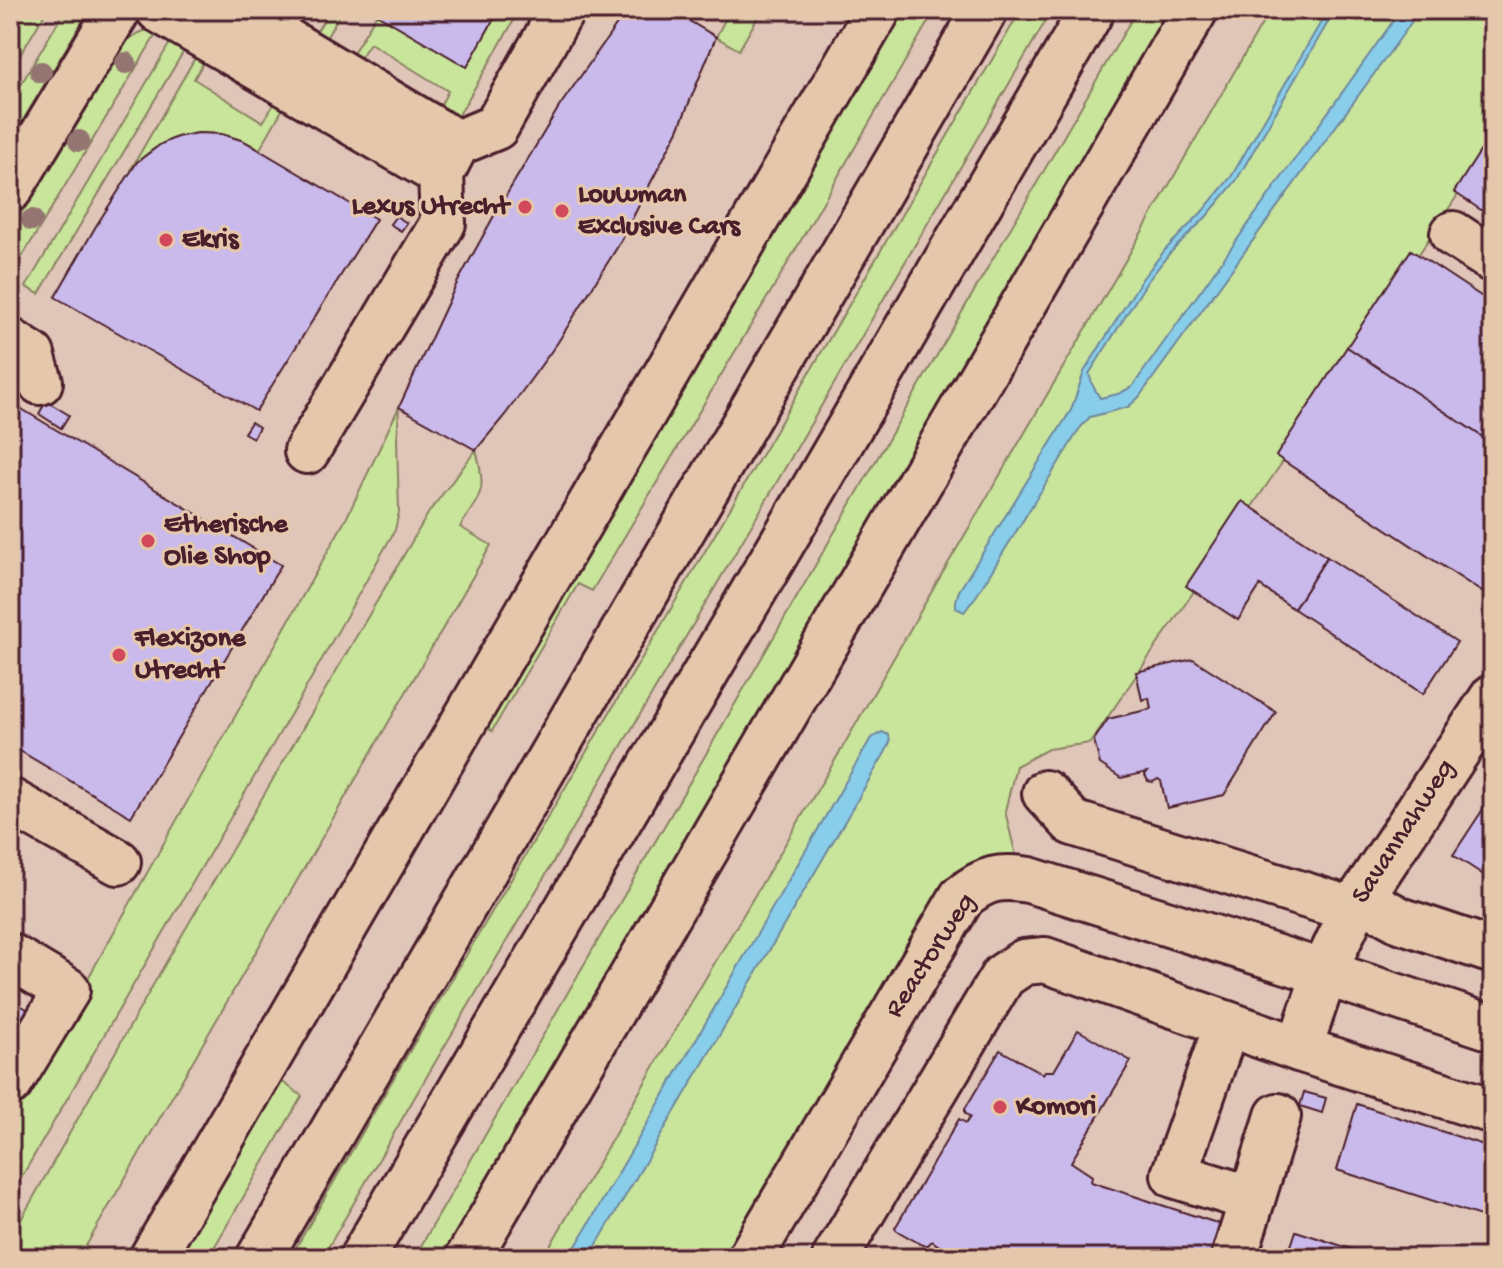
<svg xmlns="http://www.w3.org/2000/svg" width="1503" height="1268" font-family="'Gochi Hand',sans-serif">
	<rect width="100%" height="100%" fill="#e0c5b9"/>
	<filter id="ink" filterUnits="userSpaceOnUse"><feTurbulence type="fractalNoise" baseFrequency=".0125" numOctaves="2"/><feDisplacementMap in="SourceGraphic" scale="16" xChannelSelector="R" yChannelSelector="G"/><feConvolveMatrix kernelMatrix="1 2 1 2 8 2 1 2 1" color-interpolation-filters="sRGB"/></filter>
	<g filter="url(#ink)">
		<g fill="#c9e49b" stroke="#8a8263" stroke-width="2">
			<path d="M13,10H47L10,72V16Z"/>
			<path d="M65,10H89L10,142V103Z"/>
			<path d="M317,10H342L324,42L314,36L326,16Z"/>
			<path d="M499,10H520L456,120L438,110L448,91L370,43L358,61L351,56L377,14L467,66Z"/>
			<path d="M730,10H762L739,50L716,37Z"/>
			<path d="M900,10H935L776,283L592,591L578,584L492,731L483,725Z"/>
			<path d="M1021,10H1052L760,511L420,1088L322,1258H290L396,1074L737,497Z"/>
			<path d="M1137,10H1172L450,1258H414Z"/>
			<path d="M1270,10H1493V141L1288,454L1090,743L1048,749L1016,766L1005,811L1017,860L920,930L728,1258H543L701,986L841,750L936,584L1091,320Z"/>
			<path d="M160,28L10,277V232L121,46C133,35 143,29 160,28Z"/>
			<path d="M174,36L188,44L39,294L26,287Z"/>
			<path d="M199,51L207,56L194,79L263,122L277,99L286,103L260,149C214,123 167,128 131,169Z"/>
			<path d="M399,407L397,440L399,512L395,530L300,698L10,1197V1110L87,980L347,517Z"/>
			<path d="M476,450C487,492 482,492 460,527L491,545L79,1258H10V1239L161,971L429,512Z"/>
			<path d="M277,1078L302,1096L208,1258H173Z"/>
		</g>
		<g fill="#88cde9" stroke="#6f879d" stroke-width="2">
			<path d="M1328,10H1335L1236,181L1207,216L1169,254L1147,282L1089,374L1093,386L1100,398L1118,394L1132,387L1401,10H1419L1406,30L1139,397L1128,407L1090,417L1080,428L977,595L964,612L956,608V601L959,591L1071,410L1084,372L1142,279L1165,250L1202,212L1231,177Z"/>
			<path d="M882,732L889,735L890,742L886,751L589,1258H569L871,738Z"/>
		</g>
		<g fill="#cabaeb" stroke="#4a1f2b" stroke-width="2">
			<path d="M370,10H499L467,67Z"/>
			<path d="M627,10H671L716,37L678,130L618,246L558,342L505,415L476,450L399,407L456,285L495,214L559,107Z"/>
			<path d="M198,133L222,134L244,141L376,219L256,411L55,297L96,226L137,162L161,144L177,137Z"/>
			<path d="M1490,136L1493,137V218L1454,192Z"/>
			<path d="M396,216L407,223L401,231L390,224Z"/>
			<path d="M1411,250L1493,304V444L1347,347Z"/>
			<path d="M1347,347L1493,444V582L1485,594L1276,456Z"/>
			<path d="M46,401L69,415L61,428L39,414Z"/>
			<path d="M10,402L281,565L131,817L10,745Z"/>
			<path d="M251,422L259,427L253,438L244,433Z"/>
			<path d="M1242,501L1327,557L1294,609L1260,586L1238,620L1186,586Z"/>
			<path d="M1327,557L1457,642L1423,694L1294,609Z"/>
			<path d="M1193,659L1276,712L1224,795L1167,808L1161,781L1158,779L1153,782L1148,781L1145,775L1147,772L1121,778L1100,764L1094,740L1108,719L1151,709L1149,698L1142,700L1136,672Z"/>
			<path d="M1493,794V881L1453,855Z"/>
			<path d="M10,999L37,1015L10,1060Z"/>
			<path d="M1078,1030L1131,1061L1071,1162L1092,1176L1091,1182L1232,1228L1222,1258H935L939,1246L932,1241L928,1245H922L896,1230L895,1228L959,1119L966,1123L970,1117L965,1113V1109L1000,1050L1043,1074L1045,1071H1054Z"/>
			<path d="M1304,1092L1326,1098L1322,1113L1300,1106Z"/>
			<path d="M1357,1104L1493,1148V1220L1337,1170Z"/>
			<path d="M1296,1231L1379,1258H1287Z"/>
		</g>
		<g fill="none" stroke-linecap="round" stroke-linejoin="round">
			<defs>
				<g id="minor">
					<path d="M159,10L441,174"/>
					<path d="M235,10L457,143"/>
					<path d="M10,189L118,10"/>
					<path d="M1453,234L1493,260"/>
					<path d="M10,341L32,355L40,382"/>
					<path d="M307,451L443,223L441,174L457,143L496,127L562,10"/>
					<path d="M1045,793L1073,823L1353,910"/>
					<path d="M10,801L118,862"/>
					<path d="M1360,898L1400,920L1493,951"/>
					<path d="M10,956L67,990L10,1083"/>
					<path d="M1227,1024L1174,1175L1252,1199"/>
					<path d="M1299,1049L1329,961L1353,910L1493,697"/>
					<path d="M750,1258L962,897C985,878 1000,875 1029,880L1325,973L1493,1028"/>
					<path d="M835,1258L1003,976L1024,962L1045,960L1299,1049L1493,1111"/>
					<path d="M1234,1258L1278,1116"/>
				</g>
				<g id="highway">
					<path d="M152,1258L878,10"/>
					<path d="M259,1258L985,10"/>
					<path d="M362,1258L812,492L1092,10"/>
					<path d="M468,1258L1195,10"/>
				</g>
			</defs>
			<use href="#minor" stroke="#4a1f2b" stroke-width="50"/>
			<use href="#highway" stroke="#4a1f2b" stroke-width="50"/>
			<use href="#minor" stroke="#e5c8ac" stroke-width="44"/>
			<use href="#highway" stroke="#e5c8ac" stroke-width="44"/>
		</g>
		<g fill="#957571">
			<circle cx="126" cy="63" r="11"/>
			<circle cx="41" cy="72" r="11"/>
			<circle cx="79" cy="141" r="11"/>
			<circle cx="32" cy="220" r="11"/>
		</g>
	</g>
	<g fill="#d1495b" stroke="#e5c8ac" stroke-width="3">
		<circle cx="525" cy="207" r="8"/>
		<circle cx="562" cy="211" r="8"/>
		<circle cx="166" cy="240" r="8"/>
		<circle cx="148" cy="541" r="8"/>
		<circle cx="119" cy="655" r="8"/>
		<circle cx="1000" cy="1107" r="8"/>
	</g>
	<g text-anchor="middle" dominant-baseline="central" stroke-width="6" stroke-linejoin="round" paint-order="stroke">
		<g font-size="28" font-weight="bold" fill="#4a1f2b" stroke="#e5c8ac" text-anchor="start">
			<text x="578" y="195">Louwman<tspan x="578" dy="32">Exclusive Cars</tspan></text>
			<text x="509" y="207" text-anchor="end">Lexus Utrecht</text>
			<text x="182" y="240">Ekris</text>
			<text x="164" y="525">Etherische<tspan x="164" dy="32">Olie Shop</tspan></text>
			<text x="135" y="639">Flexizone<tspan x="135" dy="32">Utrecht</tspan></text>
			<text x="1016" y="1107">Komori</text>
		</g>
		<g font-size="28" fill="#4a1f2b" stroke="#e5c8ac">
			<text transform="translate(1404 832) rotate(-57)">Savannahweg</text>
			<text transform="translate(931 956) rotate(-57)">Reactorweg</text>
		</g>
	</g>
	<rect width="1503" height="1268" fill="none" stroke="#e5c8ac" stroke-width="40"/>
	<rect x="20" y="20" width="1463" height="1228" fill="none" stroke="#4a1f2b" stroke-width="3" filter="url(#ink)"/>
</svg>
